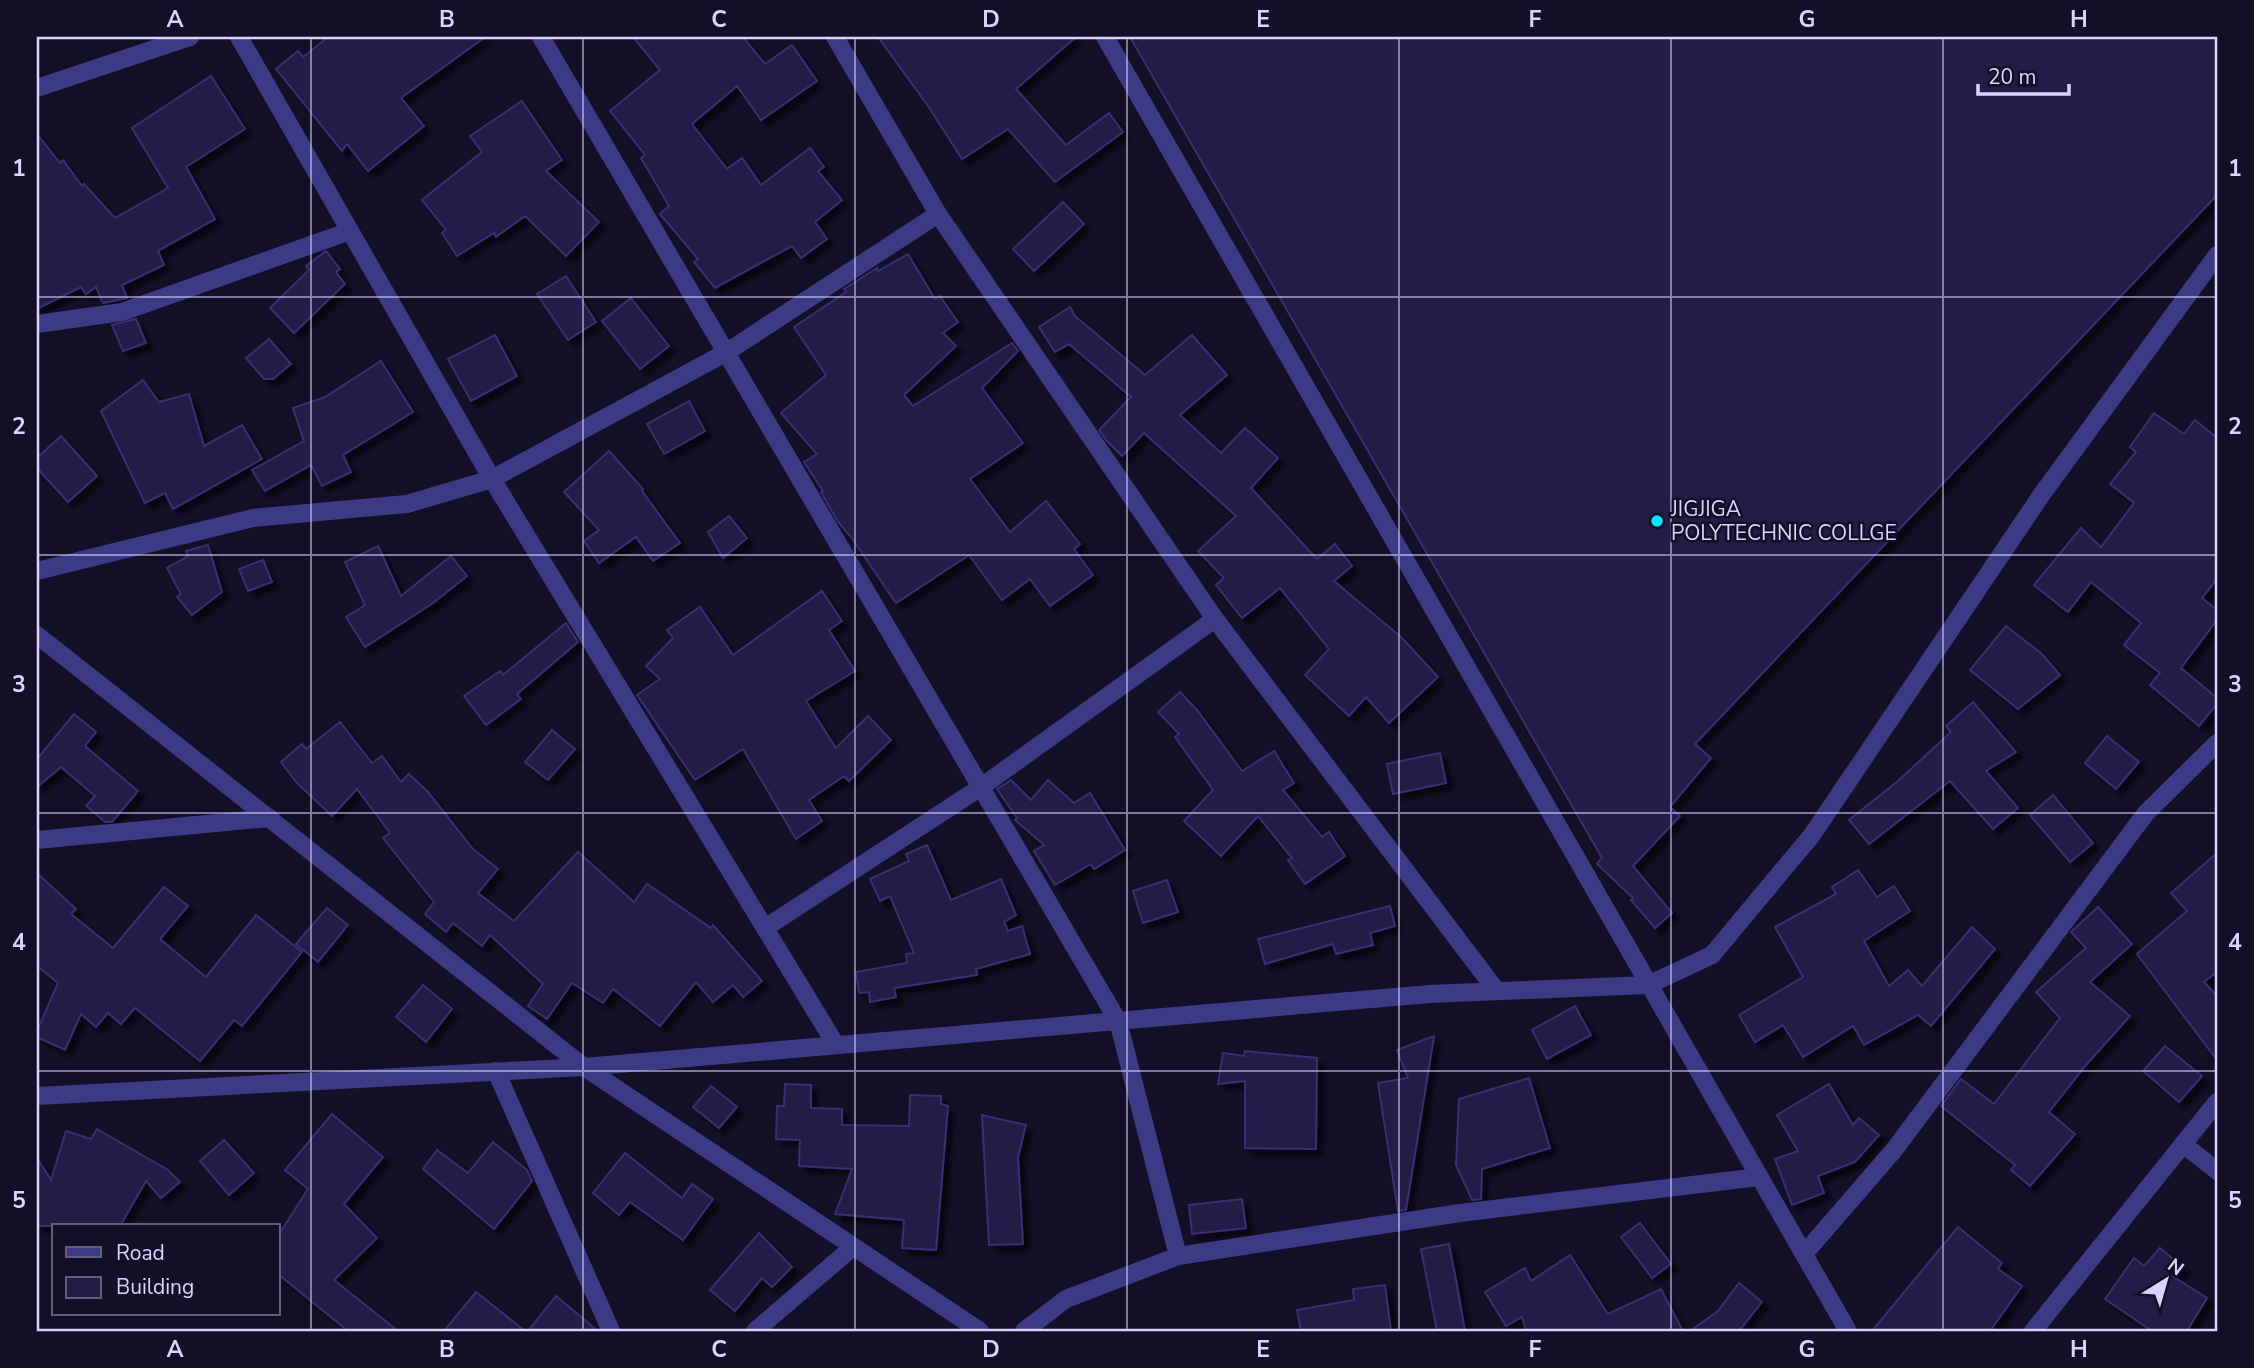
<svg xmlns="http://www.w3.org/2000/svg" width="2254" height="1368" font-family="'Nunito Sans',sans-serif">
	<defs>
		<filter id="shadow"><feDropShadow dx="6" dy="6" stdDeviation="2" flood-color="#0009"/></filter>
	</defs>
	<rect width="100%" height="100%" fill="#130f26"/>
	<g fill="#241b47" stroke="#3b2d73" stroke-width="2" filter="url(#shadow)">
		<path d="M328,37H485L401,98L424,126L368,171L347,144L342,151L276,69L298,51L303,57Z"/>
		<path d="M633,37H743L765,64L792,45L817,81L761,120L737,86L692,124L727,169L742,158L761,185L810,148L824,167L818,171L842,200L815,222L827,239L801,258L792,246L715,288L694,262L698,259L660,214L669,206L641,158L645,155L610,111L660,70Z"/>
		<path d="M878,37H1076L1016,89L1066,145L1109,113L1123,132L1055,182L1008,129L962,159L928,106Z"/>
		<path d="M1130,37H2217V195L1695,744L1711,758L1670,807L1680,816L1633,866L1672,913L1655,928L1631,900L1633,898L1597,864L1602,858Z"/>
		<path d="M211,76L245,129L186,167L215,219L158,251L164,265L122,285L127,298L103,303L96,287L86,294L81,287L37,309V134L60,163L63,160L82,186L84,184L115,218L168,188L132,128Z"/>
		<path d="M522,101L562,160L546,171L599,222L566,256L525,216L496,237L494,233L457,256L442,233L446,230L422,200L482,152L470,136Z"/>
		<path d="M1063,202L1084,224L1034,271L1013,249Z"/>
		<path d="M326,251L340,269L336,272L345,284L294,333L270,308L309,270L306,266Z"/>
		<path d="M908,254L935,299L940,296L958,322L943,333L956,346L904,395L913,406L1012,343L1018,351L982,388L1023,443L970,479L1010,532L1046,501L1080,544L1074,549L1093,575L1050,606L1030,579L1002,600L969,555L896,603L851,537L838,522L821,492L823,491L804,462L817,454L781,413L826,375L794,327L846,292L844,289L877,268L878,271Z"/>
		<path d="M566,276L596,322L568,340L537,294Z"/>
		<path d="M631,298L669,346L640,369L602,321Z"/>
		<path d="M1070,307L1075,316L1145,375L1192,335L1227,375L1180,415L1221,453L1245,428L1278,458L1251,488L1317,559L1335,544L1352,566L1334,581L1402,638L1438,677L1389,723L1366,697L1349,716L1305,675L1329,649L1280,588L1242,618L1216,585L1224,578L1198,551L1236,516L1144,433L1122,456L1107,441L1099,430L1131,397L1069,344L1055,352L1039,327Z"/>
		<path d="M136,319L146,343L123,351L112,325Z"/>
		<path d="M495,335L517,376L471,401L448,359Z"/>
		<path d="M269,339L291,364L273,379H264L246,358Z"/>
		<path d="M381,361L413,412L343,455L351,472L322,486L311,465L265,491L252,470L304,441L293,408L325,397Z"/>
		<path d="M143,380L159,402L189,394L204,446L242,425L262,459L173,509L165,493L145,503L101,411Z"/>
		<path d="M689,401L705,431L664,454L647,424Z"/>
		<path d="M2154,413L2184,434L2195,420L2217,438V579L2202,598L2217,610V620L2181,668L2217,698V704L2199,726L2150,685L2160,673L2124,645L2141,623L2091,582L2068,612L2034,585L2081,528L2101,547L2134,503L2110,484L2136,452L2130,447Z"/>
		<path d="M61,436L97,476L68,502L37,468V458Z"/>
		<path d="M609,451L643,489L642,491L680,543L653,561L636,537L599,563L584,541L599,530L564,492Z"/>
		<path d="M729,516L747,538L723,558L708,532Z"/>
		<path d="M208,545L222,592L192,615L177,597L181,594L167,568L188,556L186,551Z"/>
		<path d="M378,546L401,596L451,556L467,576L433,603L365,647L346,617L365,605L345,562Z"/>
		<path d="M263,560L272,582L248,591L239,569Z"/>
		<path d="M822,591L842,621L829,630L855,671L806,701L836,748L868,716L891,740L849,781L844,776L809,800L822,821L796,839L743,749L695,780L637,695L660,679L646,666L673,638L667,630L700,607L733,655Z"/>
		<path d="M566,623L578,642L517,694L521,699L486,725L464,696L500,671L503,675Z"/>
		<path d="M2006,626L2042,654L2060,675L2018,709L1970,670Z"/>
		<path d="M1180,692L1197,710L1242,771L1274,751L1294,783L1283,790L1322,837L1329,832L1345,856L1305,884L1288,860L1292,858L1258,816L1221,856L1184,821L1213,790L1175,737L1179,734L1158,712Z"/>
		<path d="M1973,702L2016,752L1986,771L2018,808L1993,829L1950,781L1869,844L1849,820L1898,781L1951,732L1946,726Z"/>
		<path d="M74,714L96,732L85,746L138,791L112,822H105L86,806L95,796L61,767L37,787V759Z"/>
		<path d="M340,722L372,763L382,756L401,782L409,774L428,792L473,849L498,869L478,893L514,921L578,852L634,902L647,884L711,928L713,925L762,981L743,997L733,985L713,1002L696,982L660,1026L613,989L603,1003L572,983L547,1019L528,1006L543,984L490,935L482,946L453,923L446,932L425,914L434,902L383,838L390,833L357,789L332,816L296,782L281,762L302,744L306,749Z"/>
		<path d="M552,730L575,749L548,780L525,762Z"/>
		<path d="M2107,736L2139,762L2116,789L2085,763Z"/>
		<path d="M1440,753L1446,783L1393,794L1387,764Z"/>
		<path d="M1011,780L1031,800L1048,780L1074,803L1090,793L1125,850L1094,869L1091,864L1055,885L1034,851L1044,845L1015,820L1017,818L997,789Z"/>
		<path d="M2053,795L2093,843L2070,862L2030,815Z"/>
		<path d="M927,845L951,900L1001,879L1016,915L1004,922L1008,931L1022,926L1030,954L976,969L977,975L894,988L896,997L870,1002L869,992L859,993L856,972L907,963L906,954L914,953L890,896L880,901L870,879L909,861L906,854Z"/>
		<path d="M2217,853V972L2204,982L2217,996V1060L2137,954L2187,911L2171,893Z"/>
		<path d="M1858,870L1877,897L1894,886L1910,911L1864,941L1889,986L1908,970L1922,986L1972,927L1995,949L1931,1026L1918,1015L1864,1045L1853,1026L1803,1057L1783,1025L1755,1042L1739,1015L1803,977L1775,927L1836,894L1832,887Z"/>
		<path d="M37,873L76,909L71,914L113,948L164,887L188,906L160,939L206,977L256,915L302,952L242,1026L234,1020L200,1061L135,1008L121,1024L108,1013L96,1027L81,1014L65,1050L37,1037V1031L58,983L37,966Z"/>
		<path d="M1167,880L1178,912L1143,923L1133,891Z"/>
		<path d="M1390,906L1395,926L1370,933L1373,945L1336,954L1333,944L1265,964L1258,939Z"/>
		<path d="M2098,907L2132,944L2090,982L2130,1016L2086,1065L2049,1112L2075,1134L2030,1186L2011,1170L2015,1165L1941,1106L1961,1079L1994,1104L2060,1018L2036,992L2086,948L2071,932Z"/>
		<path d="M327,908L348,925L318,962L296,944Z"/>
		<path d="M423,985L452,1009L426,1042L396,1017Z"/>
		<path d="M1575,1006L1591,1035L1547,1059L1532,1030Z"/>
		<path d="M1434,1036L1406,1210L1398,1211L1378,1083L1408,1078L1397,1050Z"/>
		<path d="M2165,1046L2202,1076L2179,1102L2143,1071Z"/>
		<path d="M1245,1051L1317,1058L1316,1149L1245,1148V1081L1218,1084L1223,1053L1244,1056Z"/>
		<path d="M1529,1078L1550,1148L1482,1169L1481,1199L1472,1200L1456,1165L1459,1099Z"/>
		<path d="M785,1084L811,1085V1108L842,1109V1125L909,1126L910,1095L941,1096V1104L948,1106L936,1250L902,1248L904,1220L835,1214L852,1169L799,1166L800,1140L776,1139L777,1106H784Z"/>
		<path d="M1829,1084L1853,1125L1859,1118L1879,1135L1855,1162L1818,1176L1824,1193L1792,1205L1775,1159L1798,1151L1777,1115Z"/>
		<path d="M711,1086L737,1107L719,1128L693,1107Z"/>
		<path d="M332,1114L383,1157L344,1204L377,1238L334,1280L398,1331H348L278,1274V1236L308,1189L285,1170Z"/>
		<path d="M982,1115L1026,1125L1018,1157L1023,1244L989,1245Z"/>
		<path d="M97,1129L168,1170L180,1182L161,1198L146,1181L120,1226H37V1158L51,1180L66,1131L91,1139Z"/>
		<path d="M224,1140L254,1173L229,1195L200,1161Z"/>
		<path d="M493,1142L527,1170L532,1181L494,1229L423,1169L437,1150L468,1173Z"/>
		<path d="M625,1153L682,1198L692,1184L713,1199L683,1240L630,1202L619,1215L593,1193Z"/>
		<path d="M1242,1199L1246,1228L1192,1234L1189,1205Z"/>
		<path d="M1640,1223L1671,1264L1652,1278L1621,1237Z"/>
		<path d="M1958,1227L2002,1263L1998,1269L2022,1286L1990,1331H1872Z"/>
		<path d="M759,1233L792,1267L772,1287L762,1278L735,1311L710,1290Z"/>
		<path d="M1449,1244L1456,1280L1465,1331H1437L1421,1249Z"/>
		<path d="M2160,1248L2183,1267L2174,1277L2207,1298L2187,1331H2152L2105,1299L2134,1258L2144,1266Z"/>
		<path d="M1570,1255L1608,1314L1661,1289L1683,1331H1526L1522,1317L1506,1326L1485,1292L1525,1268L1531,1281Z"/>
		<path d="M1739,1283L1762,1302L1739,1331H1690L1718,1311Z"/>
		<path d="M1385,1285L1391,1331H1301L1297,1310L1354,1300L1353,1289Z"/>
		<path d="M476,1292L525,1331H444Z"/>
		<path d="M556,1296L598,1331H599H528Z"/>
	</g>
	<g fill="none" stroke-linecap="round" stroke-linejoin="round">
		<g stroke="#3d3a85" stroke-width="18">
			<path d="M239,37L492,479L836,1045"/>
			<path d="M541,37L1118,1021L1178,1256"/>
			<path d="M835,37L938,214L1215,619L1496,990"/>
			<path d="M1105,37L1848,1331"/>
			<path d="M37,88L190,37"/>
			<path d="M37,324L122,312L350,231"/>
			<path d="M37,571L253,518L407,504L492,479L727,352L938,214"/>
			<path d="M37,635L584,1067L980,1331"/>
			<path d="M37,840L270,818"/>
			<path d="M765,928L981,787L1215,619"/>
			<path d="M496,1071L611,1331"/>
			<path d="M2183,1144L2217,1171"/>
			<path d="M1804,1254L1894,1150L2146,813L2217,743"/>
			<path d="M755,1331L853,1247"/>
			<path d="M1024,1331L1066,1299L1178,1256L1460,1213L1759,1177"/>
			<path d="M2033,1331L2217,1102"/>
		</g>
		<path stroke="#3d3a85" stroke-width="18" d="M37,1096L584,1067L1430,994L1648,985L1712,955L1812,835L2042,494L2217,255"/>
	</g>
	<path fill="none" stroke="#d9d4ff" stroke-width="2" stroke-opacity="0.55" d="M311,37V1331M583,37V1331M855,37V1331M1127,37V1331M1399,37V1331M1671,37V1331M1943,37V1331M37,297H2217M37,555H2217M37,813H2217M37,1071H2217"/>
	<circle fill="#00e5ff" stroke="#130f26" stroke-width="2.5" cx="1657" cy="521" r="7"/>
	<g text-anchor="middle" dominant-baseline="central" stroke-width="5" stroke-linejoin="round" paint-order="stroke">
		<g font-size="21" fill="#d9d4ff" stroke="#130f26" text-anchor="start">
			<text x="1671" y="509">JIGJIGA<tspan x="1671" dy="24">POLYTECHNIC COLLGE</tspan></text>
		</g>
	</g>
	<rect width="2254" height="1368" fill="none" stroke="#130f26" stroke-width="77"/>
	<rect x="52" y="1224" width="228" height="91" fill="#130f26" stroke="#625e7d" stroke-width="2"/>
	<rect x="66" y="1247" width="35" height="10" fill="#3d3a85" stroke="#625e7d" stroke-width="2"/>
	<text x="116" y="1260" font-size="21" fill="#d9d4ff">Road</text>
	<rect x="66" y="1277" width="35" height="21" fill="#241b47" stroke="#625e7d" stroke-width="2"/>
	<text x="116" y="1294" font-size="21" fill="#d9d4ff">Building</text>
	<g transform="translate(2166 1280) rotate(37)" stroke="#130f26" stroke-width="5" paint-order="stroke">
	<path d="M0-5L12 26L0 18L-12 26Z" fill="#d9d4ff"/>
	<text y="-10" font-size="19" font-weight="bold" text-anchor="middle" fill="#d9d4ff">N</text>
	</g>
	<path d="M1978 84v10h91v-10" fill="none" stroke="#d9d4ff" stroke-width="3.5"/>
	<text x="1988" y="84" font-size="21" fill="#d9d4ff" stroke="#130f26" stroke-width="5" paint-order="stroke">20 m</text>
	<rect x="38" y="38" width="2178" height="1292" fill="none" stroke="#d9d4ff" stroke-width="2.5"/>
	<g font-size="23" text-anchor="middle" font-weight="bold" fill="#d9d4ff">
		<text x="175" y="27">A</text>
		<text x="447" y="27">B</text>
		<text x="719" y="27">C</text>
		<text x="991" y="27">D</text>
		<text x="1263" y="27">E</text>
		<text x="1535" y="27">F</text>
		<text x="1807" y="27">G</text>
		<text x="2079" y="27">H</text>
		<text x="19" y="176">1</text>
		<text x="2235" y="176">1</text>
		<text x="19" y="434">2</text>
		<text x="2235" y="434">2</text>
		<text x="19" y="692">3</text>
		<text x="2235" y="692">3</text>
		<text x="19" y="950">4</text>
		<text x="2235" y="950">4</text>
		<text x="19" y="1208">5</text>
		<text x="2235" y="1208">5</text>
		<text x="175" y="1357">A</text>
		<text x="447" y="1357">B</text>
		<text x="719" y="1357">C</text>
		<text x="991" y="1357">D</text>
		<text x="1263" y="1357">E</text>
		<text x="1535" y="1357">F</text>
		<text x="1807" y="1357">G</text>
		<text x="2079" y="1357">H</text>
	</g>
</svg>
